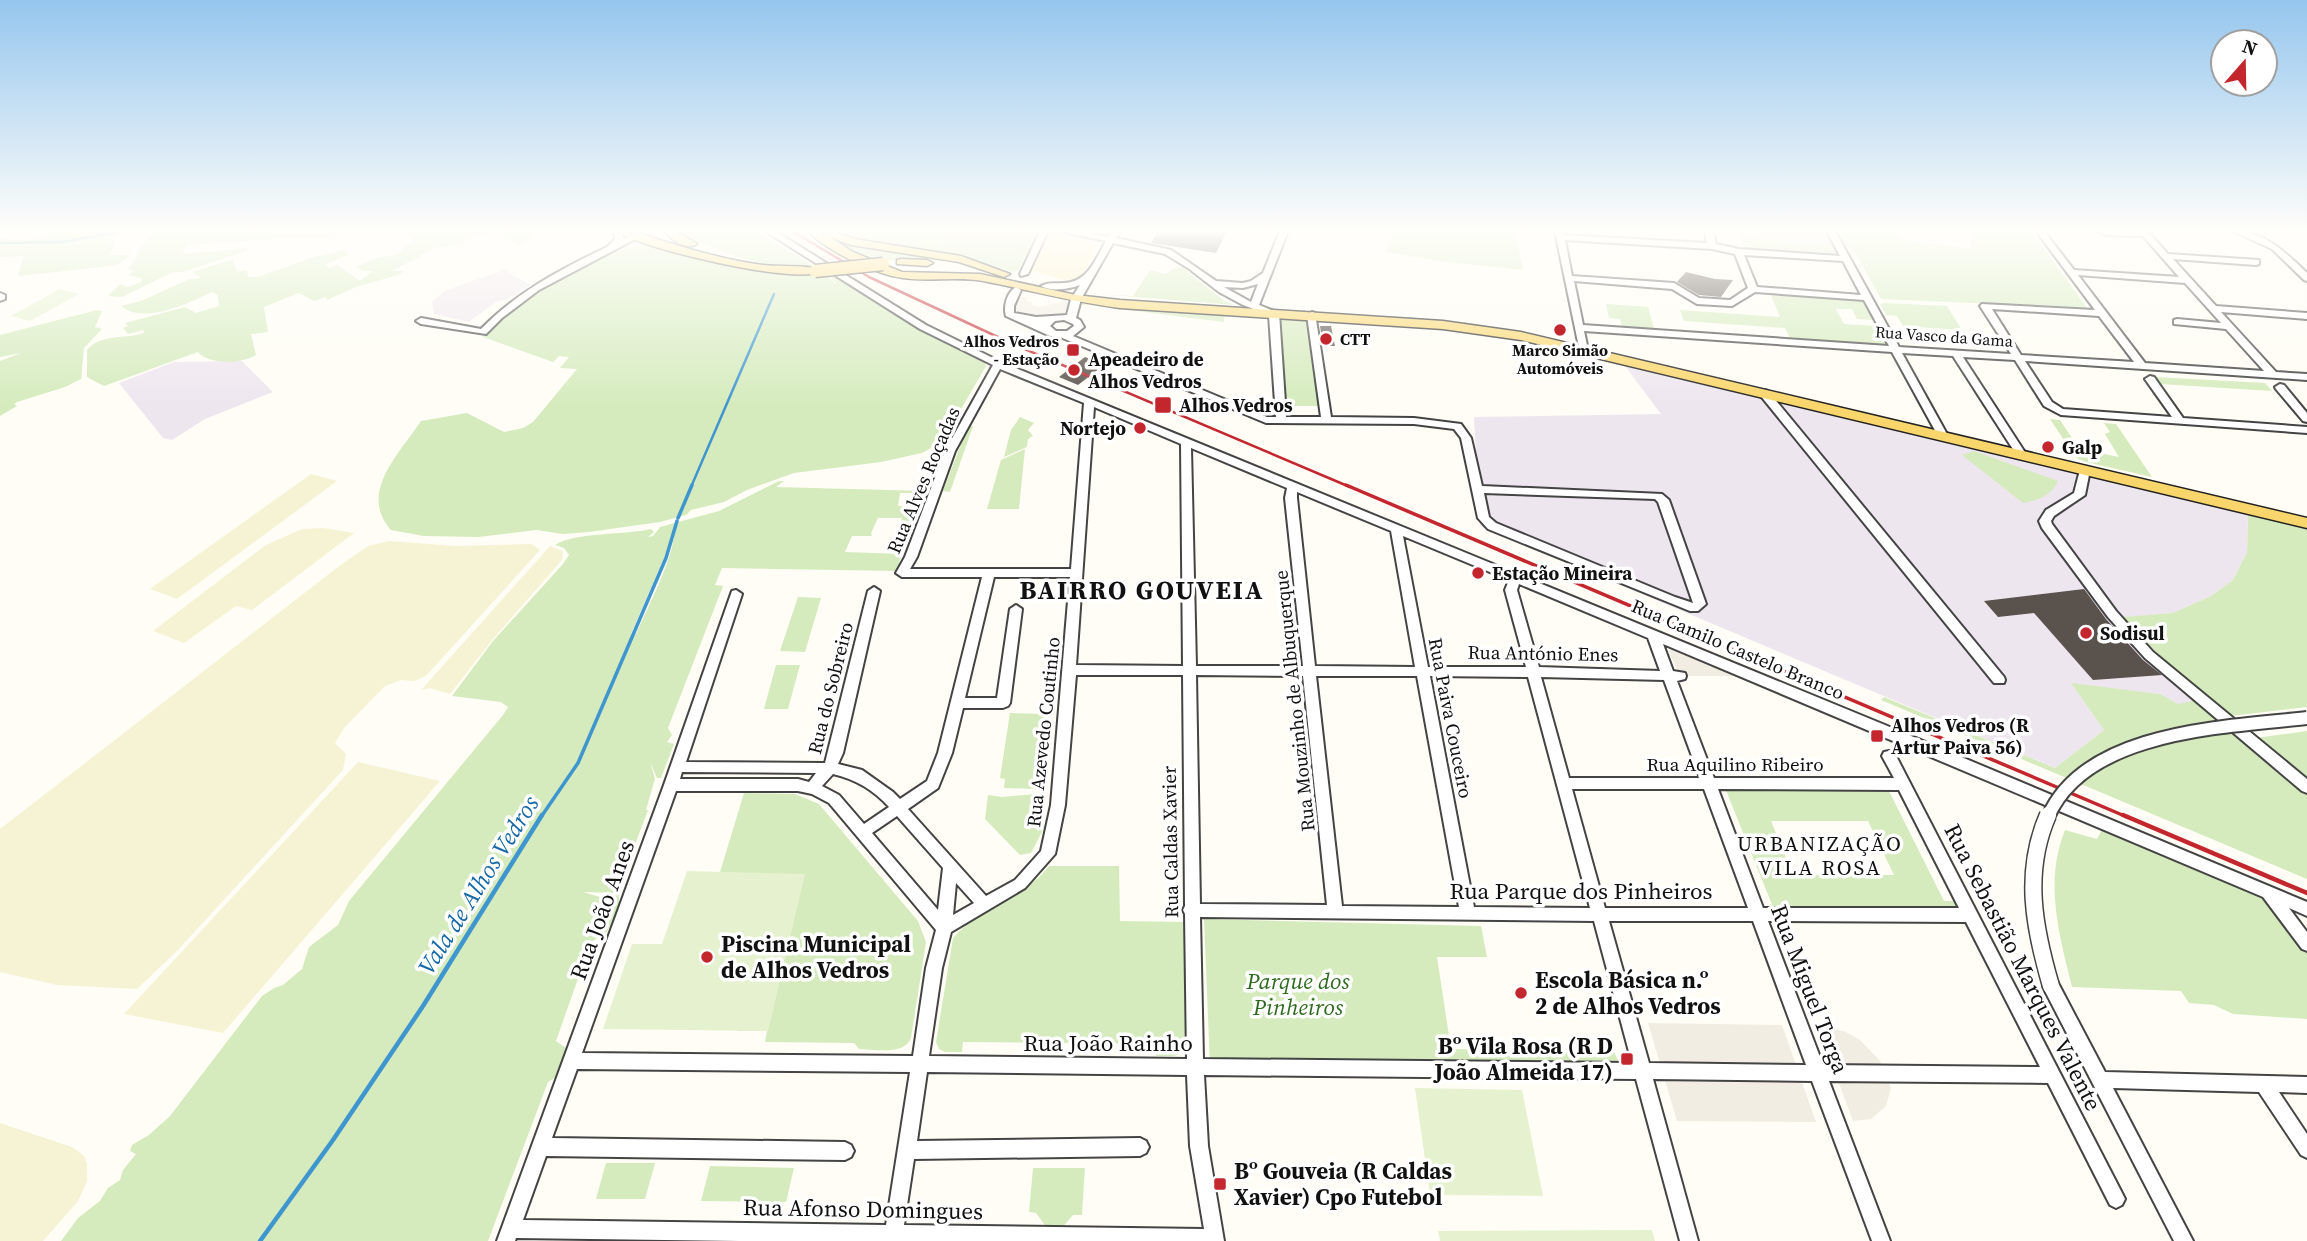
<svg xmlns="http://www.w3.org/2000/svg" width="2307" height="1241" font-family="'Source Serif 4',serif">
	<rect width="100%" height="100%" fill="#fffdf5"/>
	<g fill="#eee6ef">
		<path d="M1743,231H1825L1831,243L1746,239Z"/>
		<path d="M504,270L531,285L507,299L496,302L469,322L434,314L432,302L444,291Z"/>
		<path d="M242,361L273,392L205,419L172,440L163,438L119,383L174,362Z"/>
		<path d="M1622,362L2248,511L2247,552L2233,580L2211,596L2173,613L2116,618L2202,699L2178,705L2160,694L2072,684L2104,730L2055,768L1480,526L1474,417L1661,414Z"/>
	</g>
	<g fill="#f6f3d4">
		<path d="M311,474L337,481L177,599L150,589Z"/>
		<path d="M324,528L354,533L252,610L236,606L184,643L153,631L266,545L302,529Z"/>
		<path d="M389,541L455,546L532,544L540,550L426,676L414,681L401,680L385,686L344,728L335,743L346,754L343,770L177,951L137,989L57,985L0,972V829L338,567L368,546Z"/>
		<path d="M550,546L563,551L562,560L493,639L450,694L430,688L421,690Z"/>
		<path d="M358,762L440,781L223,1033L124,1014Z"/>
		<path d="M0,1123L72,1147L84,1156L87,1164V1181L78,1201L43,1241H0Z"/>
	</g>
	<g fill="#d5ebbd" fill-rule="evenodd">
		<path d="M55,231H134L114,238L109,243H115L109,255H131L119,264L109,266L20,276L18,275L24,256L0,257V239L32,240Z"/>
		<path d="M154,231H344L329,238L305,237L187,245L182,254L247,248L246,251L183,272H173L122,297L108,296L120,284L128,287L141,282V278L129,275L133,270L128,269L138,255L136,254Z"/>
		<path d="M419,231H545L519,245L499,234L466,237L462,244L435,248L392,271H404L401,274L356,287L327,300L326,297L314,301L299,293L264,307L268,332L251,334L256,355C242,364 209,365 198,352L104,386L87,377V350C99,334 125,339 144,333L143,330L128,334L123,328L128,326L125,323L185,307L196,313L219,306L218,295L212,292C189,303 144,325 121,306L141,301L190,279L201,278L193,272L233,259L237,272L246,270L249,277H258L314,257L345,250L349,255L325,264L329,268L337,265L360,281L373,271H364L356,267L376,258L398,254L406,245L415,241L406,233Z"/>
		<path d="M673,231H755L816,267L762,264L680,237Z"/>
		<path d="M829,231H941L944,251L1027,253L1018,271L1014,272L961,257L884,246Z"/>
		<path d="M1393,231H1515L1523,270L1439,261L1386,252Z"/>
		<path d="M1736,231H1743L1746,239L1831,243L1837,254L1748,249L1744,248L1740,235L1735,234Z"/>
		<path d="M1838,231H1889L1909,241L1972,249L1970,231H2031L2087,308L1881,299L1854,250L1846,246Z"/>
		<path d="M836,239L875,249L948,259L871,261L834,240Z"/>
		<path d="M651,245C710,260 765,278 826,274L837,285L829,274L911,325L985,363L986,366L942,442L922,453L881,462L794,473L747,490L724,502L691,510L686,515L660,522L589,532L563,534L536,530L478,537L424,536L391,530C358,493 399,454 421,421L467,413L504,432L523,428L533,422L577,369L560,368L569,357L559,356L553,362L483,337C511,302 606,243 651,245Z"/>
		<path d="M1182,267L1224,301L1235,305L1097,294L1133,296L1150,270L1166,274L1174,268Z"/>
		<path d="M1770,293L1863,301L1873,320L1857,319L1852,309H1836L1844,324L1877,326L1886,344L1790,338L1785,328L1684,321L1680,310L1780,317Z"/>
		<path d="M1087,303L1224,313V322L1078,304Z"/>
		<path d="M1885,303L1947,306L1962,330L1903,326L1897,316L1886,315L1880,304Z"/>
		<path d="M1606,304L1648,307L1654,329L1622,327L1620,319L1609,318Z"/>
		<path d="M97,310L102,311L95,327L102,329L84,348L81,379L65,387L17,402L14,404L17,406L0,416V361L21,353L0,357V335Z"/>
		<path d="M1280,317L1308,320L1320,406H1286Z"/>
		<path d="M2156,377L2265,383L2272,391L2161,384Z"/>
		<path d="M1020,417L1034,423L1028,430L1033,436L1028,439L1027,447L1004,457L1011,430Z"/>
		<path d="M2050,419L2060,420L2079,449L2119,457L2105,434L2110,432L2104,423L2116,424L2152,477L2086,462L2076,458Z"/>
		<path d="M968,426H973L950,492L943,491Z"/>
		<path d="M1025,449L1019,509H987L1001,460Z"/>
		<path d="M1974,451L2058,481C2051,496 2038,500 2023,503L1962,455Z"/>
		<path d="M779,481H784L776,487L926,491L925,493H900L898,506H920L908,537H898L902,518H878L871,533L872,536H852L845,552L902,554L896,571L722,568L715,585L723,586L668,728L672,735L667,742L674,744L661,778H657L650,762L655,779L646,810H648L617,893L583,892L600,897L619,895V907L614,920L606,933L591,942L556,1041L569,1050C564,1062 561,1076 548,1082L488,1241H61L78,1218L100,1201L108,1188L120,1180L123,1170L136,1154L130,1151L132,1145L149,1135L170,1116L262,996L274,988L283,985L302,969L309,947L338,925L349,901L503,715L508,707L501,702L452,696L493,641L563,564L569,555L564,548L555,545C575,532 627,535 651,529L654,532L648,537L653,536L660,527L719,511ZM674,535C672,561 647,609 636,634H631Z"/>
		<path d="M2248,514L2307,529V707L2230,716L2168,664L2122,617L2173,613L2211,596L2233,580L2247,552Z"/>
		<path d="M798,597L821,598L805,652L780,651Z"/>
		<path d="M776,665H800L788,709H764Z"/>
		<path d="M2071,683L2160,694L2178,704L2197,700L2307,794V879L1881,700L1884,697L2055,768L2104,730Z"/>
		<path d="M1010,713L1046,714L1037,789L1004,788L1005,779L1000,778Z"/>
		<path d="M2307,731V781L2256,738Z"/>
		<path d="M1725,788L1888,789L1944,901H1956L1959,908L1773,907ZM1771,821H1868L1894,875H1793Z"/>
		<path d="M744,793L795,794L819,804L918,921L926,942L911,1038C904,1056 875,1049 859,1049L854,1043L765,1042L767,1031H738L720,872Z"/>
		<path d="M1036,794L1040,805L1037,813L1045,826L1031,853L1020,855L985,819L988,795L1002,797Z"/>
		<path d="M2103,828L2268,898L2307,952V1019L2233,1014L2214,1005L2189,1003L2181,991L2072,987C2059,934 2044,882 2065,830L2097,839Z"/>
		<path d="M1049,866H1119L1120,921L1184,922L1186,1046L1182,1053L1174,1056H1156L1155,1044L963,1042L962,1052H945L939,1049L936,1042L953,938C979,907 1025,898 1049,866Z"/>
		<path d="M1204,919L1481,926L1487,957H1437L1451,1049L1614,1052L1623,1071L1210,1066Z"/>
		<path d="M606,1163H655L645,1199H596Z"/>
		<path d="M710,1166L794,1168L786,1202L701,1201Z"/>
		<path d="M1033,1168H1085L1082,1215H1073L1062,1228H1047L1036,1213L1029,1212Z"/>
	</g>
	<path fill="#fbeec1" d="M1051,231L1100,243L1080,279L1068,281L1032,271Z"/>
	<path fill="#d9e3c4" d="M941,231H1039L1027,253L944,251Z"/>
	<g fill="#e6f2cf">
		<path d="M60,289L79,294L30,321L11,316Z"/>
		<path d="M687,871L805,874L768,1031L603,1029L632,944H662Z"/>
		<path d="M1415,1088L1522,1090L1543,1196L1430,1195Z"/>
		<path d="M1652,1230L1655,1241H1440L1438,1231Z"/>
	</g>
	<g fill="#f1ede2">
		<path d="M1017,296L1028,298L1026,301L1032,302L1031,305L1039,307L1061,302L1063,298L1068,302L1069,306L1064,317L1021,316L1013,308Z"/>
		<path d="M1673,649L1679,650L1738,676H1680L1670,654L1669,650Z"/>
		<path d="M1648,1023L1782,1025L1816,1122L1677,1121Z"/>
		<path d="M1817,1024L1846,1032L1860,1040L1880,1061L1891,1088L1886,1106L1871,1119L1853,1121Z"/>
	</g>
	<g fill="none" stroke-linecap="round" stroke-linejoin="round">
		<g stroke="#3f96cf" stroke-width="2.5">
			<path d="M0,243L62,242L124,231"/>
			<path d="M691,487L774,294"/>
		</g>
		<g stroke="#3f96cf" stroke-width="3.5">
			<path d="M678,518L692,485"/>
			<path d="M541,817L578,763L666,558L677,521"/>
		</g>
		<path stroke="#3f96cf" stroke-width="4.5" d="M260,1241L333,1140L423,1006L542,815"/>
	</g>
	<g fill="#5a524d">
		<path d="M1158,231H1227L1216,253L1151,243Z"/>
		<path d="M1686,272L1715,279L1733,280L1721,297L1699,295L1677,282Z"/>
		<path d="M1320,326H1331L1335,346H1323Z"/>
		<path d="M1085,357L1104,365L1078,385L1059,377Z"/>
		<path d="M2084,589L2106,619L2143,660L2162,675L2093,680L2034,613L1998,617L1984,601Z"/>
	</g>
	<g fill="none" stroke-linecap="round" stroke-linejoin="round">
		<defs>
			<g id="minor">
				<path d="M611,231H620L623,234V239L637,233L641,236L539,290L502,318L486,334L421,324L416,321L421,318L481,329C517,292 561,269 607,247L615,239V235Z"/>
				<path d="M765,231H775L926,325L1001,362L1885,725L2307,902V916L2289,908L2307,932V951L2302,949L2263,897L1663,644L1673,671L1685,673L1686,676L1685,679L1677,681L1714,778H1894L1882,756L1884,752L1889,751L1894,752L2122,1193L2125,1199L2122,1205L2116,1208L2110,1205L2048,1083L1829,1081L1890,1241H1872L1812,1081L1653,1079L1698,1241H1680L1636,1079L1204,1075L1208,1146L1224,1241H739L516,1238L515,1241H497L664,785L732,591L736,590L742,594L686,762L825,763L868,591L874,587L880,591L843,753L838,764L862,770L893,792L900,799L927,781L938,753L982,577H902L896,573L905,557L945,451L993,365L920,329ZM1000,369L1084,403L1071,569H910L917,557L955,451ZM1094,407L1181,444L1183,666L1076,665ZM1191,448L1287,488L1285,498L1303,666H1196ZM1297,492L1391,531L1415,667L1315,666L1297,498ZM1403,536L1509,580L1505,590L1526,667H1428ZM994,577H1070L1051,805L1041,851L1015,880L986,896L908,809L938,788L952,753L963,708H1003L1008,706L1010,703L1022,609L1016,605L1010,609L997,698H965ZM1519,584L1648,638L1660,671L1539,667L1517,590ZM1076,675H1183L1185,906L1183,910L1185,914L1187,1059L929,1056L942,968L951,932L1025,888L1055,854L1065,805ZM1196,675L1303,676L1327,905L1200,904ZM1316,676H1417L1459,907L1342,906ZM1430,676L1528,677L1590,908L1474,907ZM1541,677L1664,680L1700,778H1569ZM682,772L816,773L809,782L798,779H680ZM833,774C855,779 874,790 889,807L864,824L839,795L822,786ZM1572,789H1704L1748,908H1605ZM1718,789L1899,790L1959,908H1763ZM676,791H798L812,794L829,803L936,930L926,968L913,1056L582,1053ZM897,816L943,868L938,910L872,833ZM956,883L974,903L953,915ZM1200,917L1594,921L1632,1063L1203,1059ZM1609,921H1753L1806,1065L1649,1063ZM1768,921L1966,922L2040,1067L1823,1065ZM577,1069L910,1072L886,1225L523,1220L546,1156L845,1160L851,1157L854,1151L851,1145L845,1142L552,1138ZM927,1072L1187,1075L1190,1146L1204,1229L904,1225L914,1159L1140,1156L1146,1153L1149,1147L1146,1141L1140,1138L917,1141Z"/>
				<path d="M1040,231H1048L1028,274L1021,276L1020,274Z"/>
				<path d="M1066,231H1081L1108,237L1112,231H1120L1116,238L1171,250L1216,281L1243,283L1251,281L1263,273L1280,231H1288L1259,305L1279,313L1286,417H1321L1307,315L1312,312L1315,313L1331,417L1414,418L1461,424L1471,438L1482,486L1662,494L1669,500L1706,604L1698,611H1690L1488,529L1478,518L1461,438L1454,429L1414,424L1266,423L1060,337L1050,336L1006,316C1003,307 1007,292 1016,287L1021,290L1014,306V313L1036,317L1067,315L1071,299L1080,285C1069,289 1051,292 1041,286C1048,282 1055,284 1064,283C1088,282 1095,260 1106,241L1067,233ZM1113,243L1165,254L1188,268L1219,292L1243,305L1269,315L1276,417H1267L1073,336L1084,327L1080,320L1076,318L1081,299ZM1258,284L1251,302L1224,287L1243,288ZM1064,320L1073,324L1074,326L1067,331H1056L1050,326L1055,321ZM1484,493L1655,499L1658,502L1693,603L1675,597L1496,523L1489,517Z"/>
				<path d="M1555,231H1563L1564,235L1707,243L1705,231H1713L1716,244L1739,249L1840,256L1827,231H1835L1899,347L2011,354L1980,306L1982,304L2095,310L2036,231H2044L2074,270L2179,277L2143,236L2106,235L2103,234V231H2147L2168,254L2259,260V264L2256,265L2173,259L2216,306L2307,313V319L2221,312L2276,372L2307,374V380L2025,361L2052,402L2063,409L2172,417L2145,379L2150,376L2154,377L2183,418L2307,427V433L2061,415L2044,406L2015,360L1963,357L2026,454L2021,457L2016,454L1953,356L1902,353L1948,436L1943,439L1938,436L1892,352L1584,331L1588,350L1583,353L1580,352ZM1565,240L1712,249L1735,254L1748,288L1730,300L1699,298L1674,283L1572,276ZM1744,255L1843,261L1861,295L1757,287ZM2078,275L2185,283L2221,323L2177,319L2174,320V324L2226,329L2264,371L2145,363ZM1574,281L1672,289L1697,304L1732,306L1755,292L1864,300L1889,346L1583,325ZM1992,309L2099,316L2134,362L2021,355Z"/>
				<path d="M2233,231C2265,231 2286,253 2307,273V281L2304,280L2272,249Z"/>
				<path d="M0,293L5,295V299L0,301Z"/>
				<path d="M2280,384L2284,385L2307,413V422L2303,421L2276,389L2275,387Z"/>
				<path d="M1764,390L1768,391L2004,677L2005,680L2004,683H1994L1760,395V391Z"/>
				<path d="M2085,467L2090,470L2085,495L2054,516L2051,521L2052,524L2116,611L2153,652L2307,779V793L2302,791L2145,658L2108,617L2042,528L2039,521L2046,510L2074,493L2080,470Z"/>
				<path d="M2051,979L2057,981L2105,1072L2307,1077V1093L2279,1092L2307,1134V1158L2301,1155L2259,1092L2113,1088L2193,1241H2174L2045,991L2043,986L2045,981Z"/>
			</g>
			<g id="major">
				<path d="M617,231H632C675,245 718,259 763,265C777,267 811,264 821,271C800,286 637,248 617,231Z"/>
				<path d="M665,231H676L697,244C687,251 671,240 665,231Z"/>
				<path d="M808,231H820L828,235V232H836L854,239L961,256L1010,274L1004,277L959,262L851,245L830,237L853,252L902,272L980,274L1076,295L1120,300L1443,321L1521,332L2307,518V528L1521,340L1443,329L1120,308C1073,302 1029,290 983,281C957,276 929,282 903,278C876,275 825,250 808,231Z"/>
				<path d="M901,259L927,260L933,263L927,266L897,264V260Z"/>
			</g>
		</defs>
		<use href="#minor" stroke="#444" stroke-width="4"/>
		<use href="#major" stroke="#222" stroke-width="3"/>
		<use href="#minor" fill="#fff" fill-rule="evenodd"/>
		<use href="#major" fill="#f9d66b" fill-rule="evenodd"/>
		<path stroke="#c4262e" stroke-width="2.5" d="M792,231L869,277L1015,345L1350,487"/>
		<path stroke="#c4262e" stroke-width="3.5" d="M1346,485L2127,817"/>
		<path stroke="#c4262e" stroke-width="4.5" d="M2123,815L2307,893"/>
		<defs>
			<path id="minor-bridge-far1" d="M2048,817C2085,730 2227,727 2307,718"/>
			<path id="minor-bridge" d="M2048,815C2023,872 2034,928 2051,986"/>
			<path id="major-bridge" d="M815,271L883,264"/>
		</defs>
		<use href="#minor-bridge-far1" stroke="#444" stroke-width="16" stroke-linecap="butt"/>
		<use href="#minor-bridge" stroke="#444" stroke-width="19" stroke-linecap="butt"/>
		<use href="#major-bridge" stroke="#222" stroke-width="15" stroke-linecap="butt"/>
		<use href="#minor-bridge-far1" stroke="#fff" stroke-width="12"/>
		<use href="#minor-bridge" stroke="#fff" stroke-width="16"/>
		<use href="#major-bridge" stroke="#f9d66b" stroke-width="12"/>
	</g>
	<linearGradient id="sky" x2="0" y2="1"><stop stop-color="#95c6ee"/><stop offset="0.57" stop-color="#fffefa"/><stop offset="1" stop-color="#fffefa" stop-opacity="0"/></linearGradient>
	<rect width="2307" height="405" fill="url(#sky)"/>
	<g fill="#c4262e" stroke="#fff" stroke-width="2.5">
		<circle cx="1560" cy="330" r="7"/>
		<circle cx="1326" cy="339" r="7"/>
		<rect x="1066" y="343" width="14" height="14" rx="3.5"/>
		<circle cx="1074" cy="370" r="7"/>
		<rect x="1154" y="396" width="18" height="18" rx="3.5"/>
		<circle cx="1140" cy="428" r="7"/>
		<circle cx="2048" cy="447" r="7"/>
		<circle cx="1478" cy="573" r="7"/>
		<circle cx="2086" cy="633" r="7"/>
		<rect x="1870" y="729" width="14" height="14" rx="3.5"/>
		<circle cx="707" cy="957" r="7"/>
		<circle cx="1521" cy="993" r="7"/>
		<rect x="1620" y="1052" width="14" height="14" rx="3.5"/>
		<rect x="1213" y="1177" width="14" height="14" rx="3.5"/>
	</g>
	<g text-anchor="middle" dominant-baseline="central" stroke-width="7" stroke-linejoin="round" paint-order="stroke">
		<g font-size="16" fill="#111" stroke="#fff">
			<text transform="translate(1944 336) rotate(4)">Rua Vasco da Gama</text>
		</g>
		<g font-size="16" font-weight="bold" fill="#111" stroke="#fff" text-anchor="start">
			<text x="1340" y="339">CTT</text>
			<text x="1059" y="341" text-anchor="end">Alhos Vedros<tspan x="1059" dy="18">- Estação</tspan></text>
			<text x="1560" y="350" text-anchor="middle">Marco Simão<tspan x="1560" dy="18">Automóveis</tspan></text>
		</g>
		<g font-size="19" font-weight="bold" fill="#111" stroke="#fff" text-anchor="start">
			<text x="1088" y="359">Apeadeiro de<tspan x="1088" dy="22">Alhos Vedros</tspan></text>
			<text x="1179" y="405">Alhos Vedros</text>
			<text x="1126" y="428" text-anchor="end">Nortejo</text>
			<text x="2062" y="447">Galp</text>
			<text x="1492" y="573">Estação Mineira</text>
			<text x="2100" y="633">Sodisul</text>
			<text x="1891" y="725">Alhos Vedros (R<tspan x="1891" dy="22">Artur Paiva 56)</tspan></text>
		</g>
		<g font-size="19" fill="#111" stroke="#fff">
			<text transform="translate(923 480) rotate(-67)">Rua Alves Roçadas</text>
			<text transform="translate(1738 649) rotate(23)">Rua Camilo Castelo Branco</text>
			<text transform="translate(1543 653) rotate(1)">Rua António Enes</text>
			<text transform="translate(830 688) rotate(-76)">Rua do Sobreiro</text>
			<text transform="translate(1294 701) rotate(-96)">Rua Mouzinho de Albuquerque</text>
			<text transform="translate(1451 718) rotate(79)">Rua Paiva Couceiro</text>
			<text transform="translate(1043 732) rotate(-84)">Rua Azevedo Coutinho</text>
			<text x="1735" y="764">Rua Aquilino Ribeiro</text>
			<text transform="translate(1170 842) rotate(-91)">Rua Caldas Xavier</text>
		</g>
		<g font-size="21" letter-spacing="2" fill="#111" stroke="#fff">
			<text x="1820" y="843">URBANIZAÇÃO<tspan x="1820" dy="24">VILA ROSA</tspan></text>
		</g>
		<g font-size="23" fill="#111" stroke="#fff">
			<text x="1581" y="891">Rua Parque dos Pinheiros</text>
			<text transform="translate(602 910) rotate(-70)">Rua João Anes</text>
			<text transform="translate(2023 967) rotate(63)">Rua Sebastião Marques Valente</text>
			<text transform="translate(1810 989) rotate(69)">Rua Miguel Torga</text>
			<text x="1108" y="1043">Rua João Rainho</text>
			<text transform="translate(863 1209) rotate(1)">Rua Afonso Domingues</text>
		</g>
		<g font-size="23" font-weight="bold" fill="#111" stroke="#fff" text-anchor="start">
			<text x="721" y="944">Piscina Municipal<tspan x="721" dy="26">de Alhos Vedros</tspan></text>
			<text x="1535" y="980">Escola Básica n.º<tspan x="1535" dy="26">2 de Alhos Vedros</tspan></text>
			<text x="1613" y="1046" text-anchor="end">Bº Vila Rosa (R D<tspan x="1613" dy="26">João Almeida 17)</tspan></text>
			<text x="1234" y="1171">Bº Gouveia (R Caldas<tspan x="1234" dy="26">Xavier) Cpo Futebol</tspan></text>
		</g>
		<g font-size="23" font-style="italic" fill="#2f6b1f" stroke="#fff">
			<text x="1298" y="981">Parque dos<tspan x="1298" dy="26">Pinheiros</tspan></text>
		</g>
		<g font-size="24" font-style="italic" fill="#1768a6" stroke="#fff">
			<text transform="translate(478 885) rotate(-58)">Vala de Alhos Vedros</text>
		</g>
		<g font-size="26" font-weight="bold" letter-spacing="2" fill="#111" stroke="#fff">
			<text x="1142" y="590">BAIRRO GOUVEIA</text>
		</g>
	</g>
	<g transform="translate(2244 63) rotate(20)"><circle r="33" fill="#ffffff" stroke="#a0a0a0" stroke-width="2"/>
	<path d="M0-5L12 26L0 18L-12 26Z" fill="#c4262e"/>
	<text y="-10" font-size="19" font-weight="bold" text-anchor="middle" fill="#111111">N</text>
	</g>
</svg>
